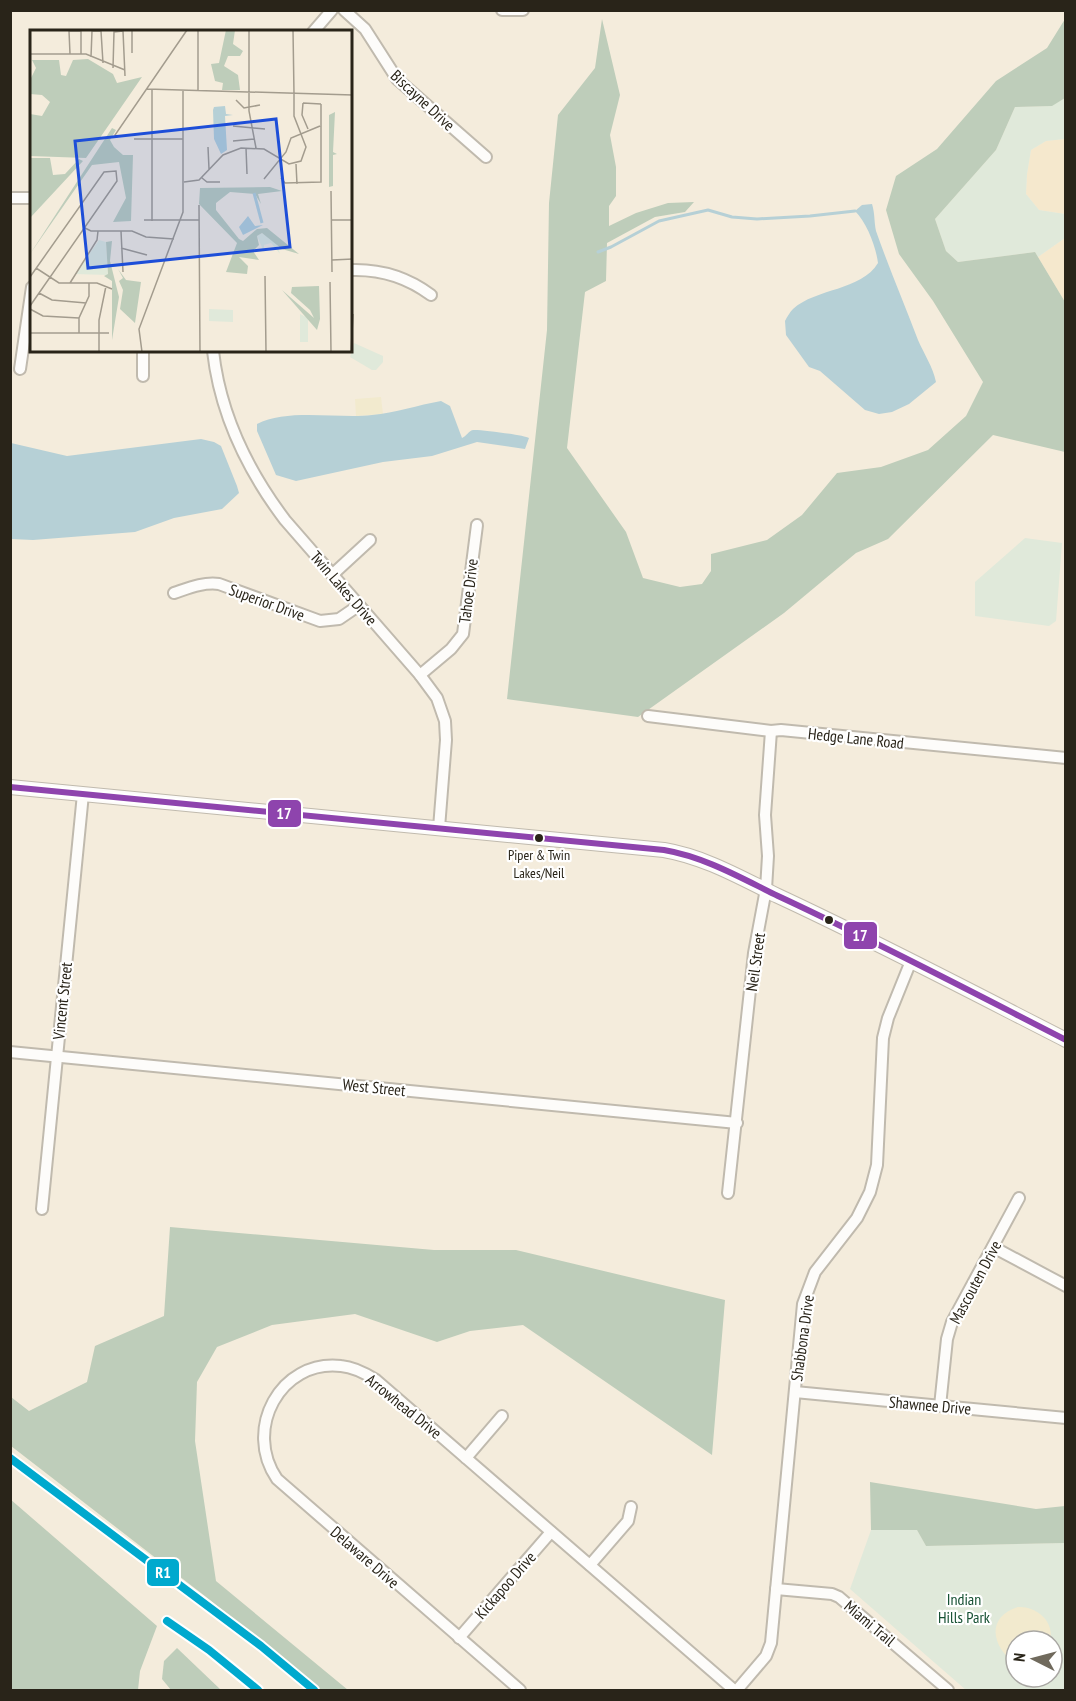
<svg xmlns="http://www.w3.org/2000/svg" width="1076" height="1701" font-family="'PT Sans Narrow',sans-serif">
	<rect width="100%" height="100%" fill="#f4ecdc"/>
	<g fill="#f5e8cd">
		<path d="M1065,139V214L1039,210L1026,194L1027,174L1031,150L1046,141Z"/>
		<path d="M1065,238V302L1038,257Z"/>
	</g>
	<g fill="#e0e9da" fill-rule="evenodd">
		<path d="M1065,98V139L1046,141L1031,150L1027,174L1026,194L1039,210L1065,214V238L1038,257L1035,252L958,262L946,251L935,219L996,150L1015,107L1051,106Z"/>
		<path d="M354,343L383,356V362L376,370H372L350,357Z"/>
		<path d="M1025,538L1062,543L1056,621L1049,626L975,616V582Z"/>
		<path d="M871,1530H917L926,1546L1065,1543V1690H966L850,1589ZM1016,1641H1052V1677H1016Z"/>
	</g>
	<g fill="#becdba">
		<path d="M602,19L620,95L610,135L616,167V196L609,206V226L636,213L668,203L694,202L685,212L655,217L607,243L606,281L585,292L567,448L626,532L643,578L680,587L702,584L711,571V554L767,540L802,515L837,473L881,467L928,450L966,416L983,382L933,301L899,254L886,210L896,176L937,149L996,81L1047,48L1065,19V98L1052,106L1015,107L996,150L935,219L946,251L958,262L1035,252L1065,302V452L993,435L888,539L856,553L784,613L638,717L507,699L547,330L549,203L558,115L595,68Z"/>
		<path d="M170,1227L434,1250H516L725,1300L712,1455L523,1325L470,1331L437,1342L355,1314L272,1325L217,1347L197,1382L195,1441L216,1581L348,1690H318L210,1600L11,1446V1397L29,1411L87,1382L95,1346L164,1316Z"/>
		<path d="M870,1482L1036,1509L1065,1506V1543L926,1546L917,1530H871Z"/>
		<path d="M10,1499L157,1626L140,1671L138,1690H11Z"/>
		<path d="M177,1648L221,1690H171L162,1679L164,1661Z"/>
	</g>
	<g fill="#f2eace">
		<path d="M381,397L383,414L356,416L355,399Z"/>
		<path d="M1018,1607C1037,1606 1055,1622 1050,1641H1016V1664C992,1648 985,1617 1018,1607Z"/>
	</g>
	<g fill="#b6d0d6">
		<path d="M872,204C875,214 874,221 876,231C889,268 904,303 918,340C924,354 933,367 936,382L909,404L892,412L879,414L865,410L820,371L809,367L786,335L785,321C787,317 790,312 793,309C816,288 861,291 878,263C876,247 867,223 855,211L862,205Z"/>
		<path d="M441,401L450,406L462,438C467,436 468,431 473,430C478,429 524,435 529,438L525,449L477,442L432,456L383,462L296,481L276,475L257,431V424C287,408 339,419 372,415C395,413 418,405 441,401Z"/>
		<path d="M201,439L214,442L221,446L237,486L239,493L222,509L174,518L135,532L33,540L11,539V443L67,456Z"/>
	</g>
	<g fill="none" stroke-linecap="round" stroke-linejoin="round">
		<path stroke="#b6d0d6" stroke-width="3" d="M598,252L611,247L659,221L708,210L732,217L757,219L810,216L855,211"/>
		<defs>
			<g id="minor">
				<path d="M344,10L365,29L397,79L486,157"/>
				<path d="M502,10H523"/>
				<path d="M313,32L332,10"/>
				<path d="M10,198H32"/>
				<path d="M351,270C381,269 407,277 431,295"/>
				<path d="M213,351C220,413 248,471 285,520L420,675L437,698L445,721L446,740L439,828"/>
				<path d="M20,369L32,287"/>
				<path d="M143,376V351"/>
				<path d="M332,575L370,540"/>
				<path d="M174,593C189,588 203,582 219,584L320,621L339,619L358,606"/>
				<path d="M420,675L451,649L463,634L477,525"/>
				<path d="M648,716L771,731L781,730L1066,758"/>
				<path d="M10,1052L737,1123"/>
				<path d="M728,1193L754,953L766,889L768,856L765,815L771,731"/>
				<path d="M42,1209L83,794"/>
				<path d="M993,1247L1066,1286"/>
				<path d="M795,1392L1066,1418"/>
				<path d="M940,1406L947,1339L952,1322L1019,1198"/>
				<path d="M466,1458L502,1416"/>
				<path d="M590,1565L628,1521L631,1507"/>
				<path d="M776,1589L832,1594L839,1597L948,1690"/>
				<path d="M459,1638L551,1532"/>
				<path d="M520,1690L277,1479C243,1430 280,1359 341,1366C354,1367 365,1373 376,1380L734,1690"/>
				<path d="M737,1690L766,1656L771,1643L803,1304L815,1272L857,1218L870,1192L877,1165L883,1038L888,1018L911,961"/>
			</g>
			<path id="tertiary" d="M10,787L664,850C705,857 741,878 778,896C875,941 970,991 1066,1040"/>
		</defs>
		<use href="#minor" stroke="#c0baae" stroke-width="14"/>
		<use href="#tertiary" stroke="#c0baae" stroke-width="16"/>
		<use href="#minor" stroke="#fdfcfa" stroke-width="10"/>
		<use href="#tertiary" stroke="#fdfcfa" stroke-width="14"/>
		<defs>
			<path id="rail" d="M167,1621L209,1650L258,1690"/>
		</defs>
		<use href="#rail" stroke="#d2d0cc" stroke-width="5"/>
		<use href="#rail" stroke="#fff" stroke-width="3" stroke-dasharray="9" stroke-linecap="butt"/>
		<defs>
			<path id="bus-1" d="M10,787L664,850C705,857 741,878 778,896C875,941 970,991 1066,1040"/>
		</defs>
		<use href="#bus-1" stroke="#fff" stroke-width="10"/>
		<use href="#bus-1" stroke="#8e44ad" stroke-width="6"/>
		<defs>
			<g id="rail-1">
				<path d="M10,1458L261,1646L314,1690"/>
				<path d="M167,1621L209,1650L258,1690"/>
			</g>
		</defs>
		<use href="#rail-1" stroke="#fff" stroke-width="12"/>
		<use href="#rail-1" stroke="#00a9ce" stroke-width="8"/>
	</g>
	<g fill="#292419" stroke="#fff" stroke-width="2">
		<circle cx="539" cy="838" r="5"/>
		<circle cx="829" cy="920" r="5"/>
	</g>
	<g text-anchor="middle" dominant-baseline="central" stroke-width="4.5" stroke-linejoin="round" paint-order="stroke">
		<g font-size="14" fill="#292419" stroke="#fff">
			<text x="539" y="855">Piper &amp; Twin<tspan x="539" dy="18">Lakes/Neil</tspan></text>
		</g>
		<g font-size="16" fill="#292419" stroke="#fff">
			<text transform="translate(423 100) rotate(43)">Biscayne Drive</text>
			<text transform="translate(344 588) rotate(49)">Twin Lakes Drive</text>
			<text transform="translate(468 591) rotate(-83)">Tahoe Drive</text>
			<text transform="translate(267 602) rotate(20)">Superior Drive</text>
			<text transform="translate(856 738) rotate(6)">Hedge Lane Road</text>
			<text transform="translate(755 962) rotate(-82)">Neil Street</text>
			<text transform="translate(62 1001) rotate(-84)">Vincent Street</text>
			<text transform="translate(374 1087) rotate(6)">West Street</text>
			<text transform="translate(975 1282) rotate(-62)">Mascouten Drive</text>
			<text transform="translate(802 1338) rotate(-82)">Shabbona Drive</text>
			<text transform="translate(930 1405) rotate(5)">Shawnee Drive</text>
			<text transform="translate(404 1406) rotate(39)">Arrowhead Drive</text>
			<text transform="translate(365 1557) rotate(41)">Delaware Drive</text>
			<text transform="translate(505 1585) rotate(-49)">Kickapoo Drive</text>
			<text transform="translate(870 1623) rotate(40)">Miami Trail</text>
		</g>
		<g font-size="16" fill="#155032" stroke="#fff">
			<text x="964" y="1599">Indian<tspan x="964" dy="18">Hills Park</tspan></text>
		</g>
	</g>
	<g transform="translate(30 30)">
		<rect width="322" height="322" fill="#f4ecdc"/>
		<path d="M232,203L246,211L250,224L241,213L234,215V222L227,206ZM69,210L76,212L78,245L45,244ZM179,279L203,280V292L179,291ZM270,284L278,288V312H270Z" fill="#e0e9da"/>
		<path d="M196,0H205L203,14L213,21L210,26H198L194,36L208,45L210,60H192L193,53L185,51L181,34L189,33ZM58,29L83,44L87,53L112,47L56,128L0,126V84L12,86L20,72L12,65L0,64V50L6,38L2,30H29L31,45L36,46L43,30ZM305,82L303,122L307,124L303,125V156L299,157V85ZM82,98L86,100L80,110L84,117L93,125H103L101,191L83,192L96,168L89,132L62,135L0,224ZM0,128H20L23,145L35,144L49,129L53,131L0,188ZM240,157L252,161L228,164L231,174L225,164L200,162L186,173V180L209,209L213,211L227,199L237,198L269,224L252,219L232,203L227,206L229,215L223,221L229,230L209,227L218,236L217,244L196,242L207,213L169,174L170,158ZM82,211L80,231L89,267L82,310V251L74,246L78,244L76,212ZM88,239L96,250L111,252L105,293L90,279L93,260L89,251L93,248ZM289,256L290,289L287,300L252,260L284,288L280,280L261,263L262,257Z" fill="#becdba"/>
		<path d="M195,76L196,84L203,85L195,86L197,120L191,124L184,109L183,80L184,77ZM218,186L225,196L233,195L213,205L209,197Z" fill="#b6d0d6"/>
		<path fill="none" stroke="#b6d0d6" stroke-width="3" d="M224,163L232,193"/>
		<path fill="none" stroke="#a39c8e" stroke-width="1.5" d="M102,0V23M168,0V60M219,0V81L226,118M263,0L264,64M0,24H56L95,40M40,24L39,1H51V24M61,27L62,1H71L73,33M83,38L84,2L93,1L95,46M117,59L323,65M122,60V191M206,70L214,78L230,75M273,73L272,85L278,99M273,73L291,74M203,96L235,99M88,107L85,105L157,0M104,109H153M203,111L224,109M178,117L179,139M216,118L217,144M266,134L267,154M172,148L177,152H190M251,148L255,153L291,152V74M234,149L256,122L261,108L290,96M154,152L169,150L193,125L211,118L234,119L259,134L271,131L276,117L264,86V62M301,161L302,242M169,175L170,322M114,190H169M302,190H323M55,198L61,201H102L116,207L144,209M91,201L93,242M91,218L117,225M302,230L323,229M6,238L29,253H67L82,259M235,246L236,322M0,247L74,142L86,141L87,151L0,276M300,252L301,322M40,253L67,210L68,201M9,263L22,270L56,273M0,279L13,286L49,288M0,303H79M49,303V288L59,266V253M22,322H156M69,322V290L76,256M112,322L109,299L153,182V60M321,322L323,284"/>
		<path fill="#1d4ed8" fill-opacity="0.15" stroke="#1d4ed8" stroke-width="3" d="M246,89L260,217L58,238L45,111Z"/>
		<rect width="322" height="322" fill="none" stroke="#292419" stroke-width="3"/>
	</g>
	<g stroke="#fff" stroke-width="2">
		<rect x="267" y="799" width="35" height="29" rx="6" fill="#8e44ad"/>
		<rect x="843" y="921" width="35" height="29" rx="6" fill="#8e44ad"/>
		<rect x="146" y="1558" width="34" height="29" rx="6" fill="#00a9ce"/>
	</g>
	<g font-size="16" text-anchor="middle" font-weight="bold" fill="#fff">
		<text x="284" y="819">17</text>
		<text x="860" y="941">17</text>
		<text x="163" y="1578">R1</text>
	</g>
	<rect width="1076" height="1701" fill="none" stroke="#292419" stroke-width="24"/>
	<g transform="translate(1034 1659) rotate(276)"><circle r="28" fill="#ffffff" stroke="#a9a7a3" stroke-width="1.5"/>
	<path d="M0-4.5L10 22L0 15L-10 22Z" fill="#706a5d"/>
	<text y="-9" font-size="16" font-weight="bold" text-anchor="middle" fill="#292419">N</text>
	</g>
</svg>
